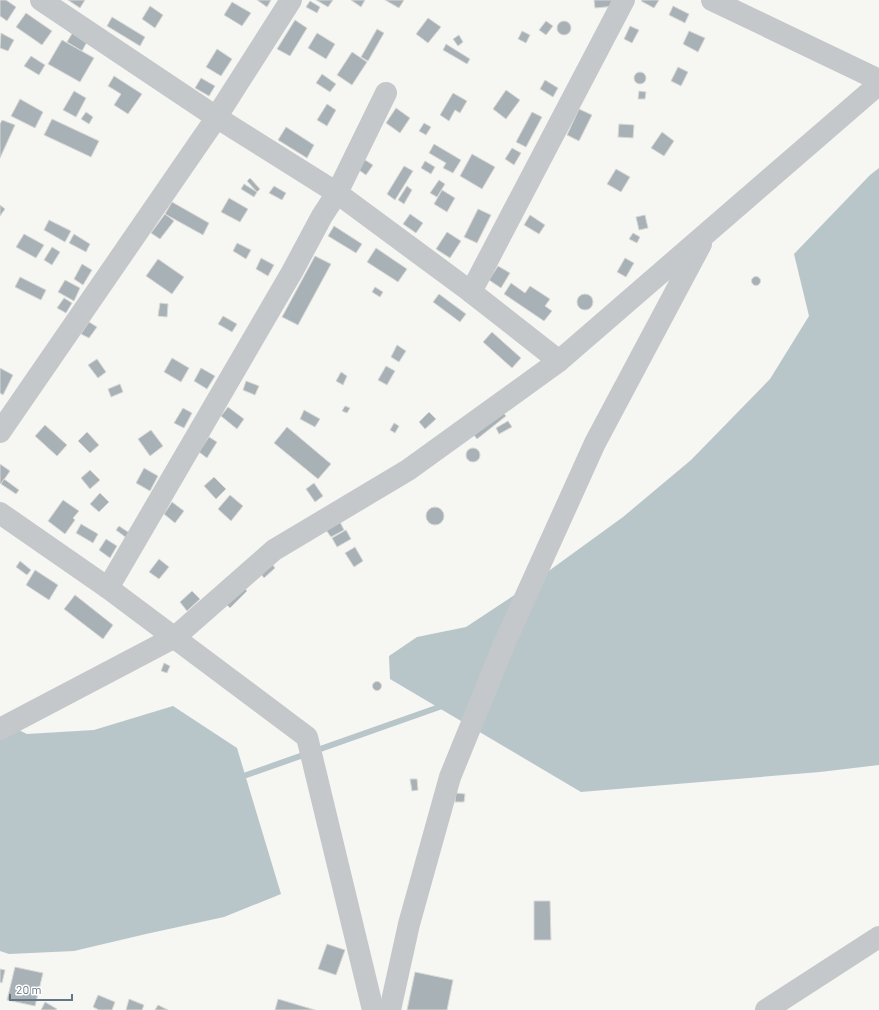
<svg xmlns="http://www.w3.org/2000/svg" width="879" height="1010" font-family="Barlow,sans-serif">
	<rect width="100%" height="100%" fill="#f6f6f3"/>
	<g fill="#b9c6c9">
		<path d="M879,168V765L820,772L581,792L390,679L389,656L417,637L466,627L528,586L623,517L691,460L770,379L809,316L794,254L870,175Z"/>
		<path d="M173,706L237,748L281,894L224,917L146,934L74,951L9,954L0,951V721L27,734L94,730Z"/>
	</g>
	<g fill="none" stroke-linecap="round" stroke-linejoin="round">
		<path stroke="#b9c6c9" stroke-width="6" d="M238,778L445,705"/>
	</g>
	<g fill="#a8b1b6" stroke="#d8d8d5">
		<path d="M0,0H6L16,7L7,21L0,16Z"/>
		<path d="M68,0H85L80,8Z"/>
		<path d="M257,0H271L267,7Z"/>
		<path d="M316,0H333L328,7Z"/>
		<path d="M351,0H365L361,7Z"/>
		<path d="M385,0H404L399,8Z"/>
		<path d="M594,0H615L616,6L595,8Z"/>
		<path d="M642,0H659L654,8L641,1Z"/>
		<path d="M310,1L320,7L317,13L306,7Z"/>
		<path d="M232,2L251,13L242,26L224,15Z"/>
		<path d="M150,6L163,15L155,28L142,19Z"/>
		<path d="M673,6L689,14L685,23L669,15Z"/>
		<path d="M26,13L52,31L42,45L16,27Z"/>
		<path d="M112,17L145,37L140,46L107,26Z"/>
		<path d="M428,18L441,27L428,43L416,34Z"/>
		<path d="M295,20L307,28L290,56L277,49Z"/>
		<path d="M546,21L553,26L546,35L539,30Z"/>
		<circle cx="564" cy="28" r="7"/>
		<path d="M630,26L639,30L632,43L624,39Z"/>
		<path d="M377,29L384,33L368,61L361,57Z"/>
		<path d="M522,31L530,35L526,43L518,39Z"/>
		<path d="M689,31L705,38L698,52L683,44Z"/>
		<path d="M73,32L88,40L82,51L67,42Z"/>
		<path d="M1,33L14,40L8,51L0,48Z"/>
		<path d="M317,33L335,44L326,59L308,48Z"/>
		<path d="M459,35L463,42L458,46L453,39Z"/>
		<path d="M62,40L94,58L80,82L48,64Z"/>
		<path d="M446,44L470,59L467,64L443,50Z"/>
		<path d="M217,49L232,59L221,76L206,67Z"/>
		<path d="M352,52L367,62L352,85L337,75Z"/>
		<path d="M31,56L45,65L39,75L24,66Z"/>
		<path d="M678,67L688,72L681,86L671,81Z"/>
		<circle cx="640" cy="78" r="6"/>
		<path d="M322,74L336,84L330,92L316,83Z"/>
		<path d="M114,76L142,94L128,114L114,105L121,94L108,86Z"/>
		<path d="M201,78L215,86L209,96L195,88Z"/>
		<path d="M545,80L558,88L553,97L540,89Z"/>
		<path d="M506,90L520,100L506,119L493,109Z"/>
		<path d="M74,91L86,98L76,117L63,110Z"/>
		<path d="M639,91L646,92L645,99H638Z"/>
		<path d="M453,93L467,101L460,113L455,110L449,121L440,115Z"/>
		<path d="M20,99L43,112L35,128L11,116Z"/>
		<path d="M327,104L336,110L327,126L317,120Z"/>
		<path d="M396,108L410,118L400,133L386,123Z"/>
		<path d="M579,109L592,115L579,141L567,135Z"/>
		<path d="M86,112L93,117L89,124L81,119Z"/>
		<path d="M532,112L542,117L526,147L516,142Z"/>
		<path d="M52,119L99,141L91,157L44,135Z"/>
		<path d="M2,120L15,125L0,158V124Z"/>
		<path d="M424,123L431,127L426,135L419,131Z"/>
		<path d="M619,124L634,125L633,138L618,137Z"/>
		<path d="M286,127L314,145L307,158L278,140Z"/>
		<path d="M662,132L674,141L664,156L651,148Z"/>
		<path d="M434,144L461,160L453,173L443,168L446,163L429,153Z"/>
		<path d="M512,148L521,153L514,165L505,159Z"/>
		<path d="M472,154L495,167L482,189L460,176Z"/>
		<path d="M362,158L373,165L366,175L356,168Z"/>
		<path d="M425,161L435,167L431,174L421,168Z"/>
		<path d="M404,166L413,171L395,200L387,194Z"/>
		<path d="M616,169L630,177L621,192L607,184Z"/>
		<path d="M250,178L260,189L257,192L247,181Z"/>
		<path d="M439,180L445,184L437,197L430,193Z"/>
		<path d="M244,184L257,192L254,197L241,189Z"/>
		<path d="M274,186L286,193L282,200L269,193Z"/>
		<path d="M407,186L412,190L404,204L398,200Z"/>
		<path d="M442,190L455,198L447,212L434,204Z"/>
		<path d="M229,198L248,209L240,222L221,212Z"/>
		<path d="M172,202L209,223L203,235L165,214Z"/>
		<path d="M0,205L5,209L0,216Z"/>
		<path d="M478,209L491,215L477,243L464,237Z"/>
		<path d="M165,214L174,221L160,239L151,233Z"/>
		<path d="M410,214L423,223L416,233L403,224Z"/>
		<path d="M530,215L545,225L539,234L524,225Z"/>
		<path d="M645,215L648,228L639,230L636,217Z"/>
		<path d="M49,220L71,231L65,242L44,230Z"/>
		<path d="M334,226L362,244L356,253L328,236Z"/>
		<path d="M447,232L461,241L450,258L436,249Z"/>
		<path d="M633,233L640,237L637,243L629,239Z"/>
		<path d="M24,234L44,245L36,258L16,247Z"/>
		<path d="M74,234L90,244L86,252L69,243Z"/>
		<path d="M237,243L251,250L246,259L233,251Z"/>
		<path d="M52,247L60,252L52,265L44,260Z"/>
		<path d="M376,248L407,269L398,282L367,262Z"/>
		<path d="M315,256L331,264L298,325L282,317Z"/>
		<path d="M261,258L274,265L268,276L256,269Z"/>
		<path d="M625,258L634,263L626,277L617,272Z"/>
		<path d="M158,259L184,277L172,294L146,276Z"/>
		<path d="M82,264L92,270L83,285L74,279Z"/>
		<path d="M498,266L510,273L501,288L489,280Z"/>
		<circle cx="756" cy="281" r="4.5"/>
		<path d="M20,277L46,290L41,300L15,287Z"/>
		<path d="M65,280L80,288L74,301L58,292Z"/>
		<path d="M511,283L525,293L530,286L550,299L545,306L552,311L544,321L504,294Z"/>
		<path d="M375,287L383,292L380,297L372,292Z"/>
		<path d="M439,294L466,314L460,322L433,302Z"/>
		<circle cx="585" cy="302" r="8"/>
		<path d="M64,298L72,303L66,313L57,308Z"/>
		<path d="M160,303L168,304L167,317L158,316Z"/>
		<path d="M223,316L237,324L232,332L218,324Z"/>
		<path d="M89,322L97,327L89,338L81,334Z"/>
		<path d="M492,332L521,358L512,368L483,342Z"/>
		<path d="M397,345L406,351L399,362L391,357Z"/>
		<path d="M172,358L189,368L181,382L164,372Z"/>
		<path d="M97,359L106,372L98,378L88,365Z"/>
		<path d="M386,366L395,371L387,385L378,380Z"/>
		<path d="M0,368L13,375L3,395L0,393Z"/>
		<path d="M201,368L215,376L207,389L194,381Z"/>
		<path d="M341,372L347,376L343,385L336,381Z"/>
		<path d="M246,381L259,386L255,395L243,390Z"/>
		<path d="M120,384L123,392L111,397L108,389Z"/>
		<path d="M345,406L350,408L347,413L342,411Z"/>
		<path d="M228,407L244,419L237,429L221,416Z"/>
		<path d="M183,408L192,413L184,428L174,423Z"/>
		<path d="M499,408L506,416L477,439L471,431Z"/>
		<path d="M304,410L320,419L315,427L300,419Z"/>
		<path d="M429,412L436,419L425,429L419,422Z"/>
		<path d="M508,421L512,427L499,434L496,428Z"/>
		<path d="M394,423L399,426L395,433L390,430Z"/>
		<path d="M45,425L67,445L57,456L35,436Z"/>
		<path d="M287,427L331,464L318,479L274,443Z"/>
		<path d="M151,430L163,446L150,456L138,439Z"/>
		<path d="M87,432L99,445L90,453L78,441Z"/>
		<path d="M209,437L217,442L207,458L199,452Z"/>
		<circle cx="473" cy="455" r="7"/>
		<path d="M0,464L10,471L1,484L0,483Z"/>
		<path d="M144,468L158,476L150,491L136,483Z"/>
		<path d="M90,470L100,480L90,489L81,478Z"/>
		<path d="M214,477L226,489L216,499L204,486Z"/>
		<path d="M4,479L19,490L16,494L1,484Z"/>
		<path d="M314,483L323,496L315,502L306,489Z"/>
		<path d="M100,493L109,502L99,512L90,504Z"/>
		<path d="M230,495L243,506L231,521L218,509Z"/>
		<path d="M63,500L79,511L73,518L75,520L65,534L48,521Z"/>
		<path d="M172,502L184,511L175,523L164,514Z"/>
		<circle cx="435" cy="516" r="9"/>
		<path d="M340,522L344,530L331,537L326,530Z"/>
		<path d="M81,524L98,534L93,543L76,533Z"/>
		<path d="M119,526L131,534L128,539L116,530Z"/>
		<path d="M346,530L351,539L337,547L332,538Z"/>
		<path d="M106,539L117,546L110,558L99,550Z"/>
		<path d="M355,547L363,561L354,567L345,553Z"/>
		<path d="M159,559L169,567L159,579L149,572Z"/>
		<path d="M269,560L275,568L264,578L258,570Z"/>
		<path d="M20,561L31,570L27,575L16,567Z"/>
		<path d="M35,570L58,585L49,600L26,585Z"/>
		<path d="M241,584L247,591L230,608L224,602Z"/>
		<path d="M192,591L200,599L187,611L180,602Z"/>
		<path d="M75,595L113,625L103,639L64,609Z"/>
		<path d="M164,663L170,666L167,673L161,671Z"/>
		<circle cx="377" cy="686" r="4.5"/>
		<path d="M410,779H417L418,790L412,791Z"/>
		<path d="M456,793L465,794L464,802H455Z"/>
		<path d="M534,901H550L551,940H534Z"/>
		<path d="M327,944L345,950L336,975L318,969Z"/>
		<path d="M15,967L43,973L35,1006L7,1000Z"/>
		<path d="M0,969L5,970L2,983L0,982Z"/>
		<path d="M415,972L453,980L447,1010H407Z"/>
		<path d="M98,995L115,1002L112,1010H99L93,1007Z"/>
		<path d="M129,999L144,1005L142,1010H126Z"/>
		<path d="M278,999L315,1010H275Z"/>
		<path d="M45,1002L57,1009L56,1010H41Z"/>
		<path d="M158,1005L168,1010H155Z"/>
	</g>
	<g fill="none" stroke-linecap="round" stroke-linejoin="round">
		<g stroke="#c4c8cb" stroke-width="22">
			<path d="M41,0L216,117L337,193L471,292L559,361"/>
			<path d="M712,0L879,80"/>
			<path d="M471,292L624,0"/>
			<path d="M0,432L210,127L291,0"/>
			<path d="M0,513L108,588L307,737L373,1010"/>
			<path d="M108,588L292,272L322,216L337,193L386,93"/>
			<path d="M0,729L175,637L274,550L408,470L559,361L879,84"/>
			<path d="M390,1010L409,924L450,777L505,642L595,443L701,244"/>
			<path d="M766,1010L879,937"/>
		</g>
	</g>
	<path d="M10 994v6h62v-6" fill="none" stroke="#657784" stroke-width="2"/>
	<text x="16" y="994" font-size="12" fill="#657784" stroke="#ffffff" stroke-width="3" paint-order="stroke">20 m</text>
</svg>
